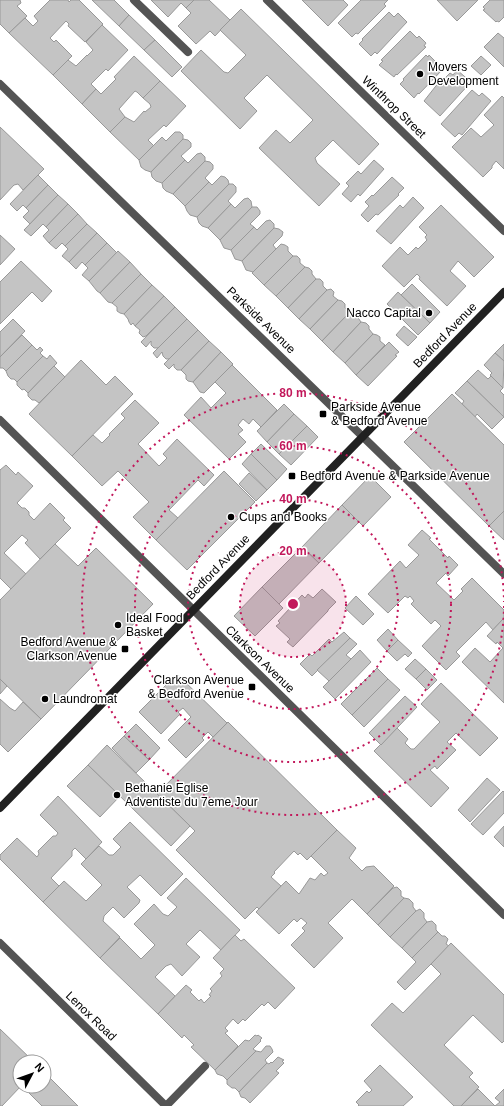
<svg xmlns="http://www.w3.org/2000/svg" width="504" height="1106" font-family="Arial,sans-serif">
	<rect width="100%" height="100%" fill="#fff"/>
	<g fill="#c4c4c4" stroke="#989898">
		<path d="M0,0H20L21,3L17,6L27,16L9,33L0,24Z"/>
		<path d="M50,0H68L69,2L71,0H79L103,24L85,42L68,26L69,24L66,21L50,38L54,42L56,40L72,56L53,75L9,33L25,18L33,26L38,21L34,16Z"/>
		<path d="M92,0H114L129,15L119,26Z"/>
		<path d="M151,0H194L186,8L181,3L168,17Z"/>
		<path d="M194,0H209L230,20L215,36L210,31L196,44L178,26L191,13L186,8Z"/>
		<path d="M302,0H343L348,5L328,26Z"/>
		<path d="M361,0H388L384,4L386,6L358,34L356,33L352,37L338,23Z"/>
		<path d="M437,0H478L457,21Z"/>
		<path d="M490,0H504V17L499,22L497,21L496,22L483,10L485,9L483,7Z"/>
		<path d="M241,9L379,144L359,165L333,140L315,158L317,163L340,184L319,206L259,148L276,130L290,143L313,120L267,75L244,98L257,111L240,129L181,71L201,50L224,72L228,73L246,55L220,30Z"/>
		<path d="M389,12L394,17L398,13L407,22L377,54L375,52L371,56L359,44L363,40L362,39Z"/>
		<path d="M129,15L155,40L144,50L119,26Z"/>
		<path d="M102,25L128,50L108,71L106,69L91,84L96,89L82,104L53,75L68,60L76,66L87,55V56L93,50L86,42Z"/>
		<path d="M410,31L417,38L419,36L426,43L424,46L426,47L397,75L396,74L394,77L379,65L383,61L381,60Z"/>
		<path d="M498,33L504,38V67L484,47Z"/>
		<path d="M155,40L182,67L172,77L144,50Z"/>
		<path d="M426,55L428,57L429,55L443,69L419,94L418,93L414,98L400,84L404,80L403,79Z"/>
		<path d="M134,56L160,81L143,98L137,92L135,91L119,109L125,117L110,132L82,104L96,89L101,94L116,79L114,77Z"/>
		<path d="M481,56L491,65L481,75L471,66Z"/>
		<path d="M457,70L471,82L440,116L424,101L439,82L443,80L450,73L453,75Z"/>
		<path d="M160,81L186,106L166,127L164,125L148,140L154,146L139,160L110,132L125,117L134,122L144,111L145,112L151,107L150,104L143,98Z"/>
		<path d="M472,90L479,96L482,93L491,101L462,135L459,133L455,137L441,124Z"/>
		<path d="M502,96L504,98V169L496,161L492,166V168L483,177L452,147L471,128L481,137L494,125L484,115Z"/>
		<path d="M0,127L44,169L23,190L18,184L14,185L0,200Z"/>
		<path d="M175,132H180L183,135V139L151,172L145,170L141,167L139,160L162,137L166,141Z"/>
		<path d="M183,139L188,140L191,143V147L181,156L185,160L162,183L156,181L152,177L151,172Z"/>
		<path d="M201,153L205,157V161L173,194L166,191L163,188L162,183L185,160L188,163L197,154Z"/>
		<path d="M374,160L384,169L360,196L358,194L351,202L342,194L349,186L346,183L358,171L361,174Z"/>
		<path d="M205,161L210,162L213,165V169L205,178L209,182L185,206L173,194Z"/>
		<path d="M38,175L48,185L26,208L23,205L17,211L10,204Z"/>
		<path d="M221,176L225,177L228,180L229,184L197,217L190,215L187,211L185,206L209,182L212,185Z"/>
		<path d="M392,177L404,188L398,194L399,195L378,215L376,214L368,222L361,215L369,206L365,202L372,195L373,196Z"/>
		<path d="M229,184H233L236,187V192L228,201L231,204L208,228L202,226L199,223L197,217Z"/>
		<path d="M48,185L58,195L30,224L23,217L29,211L26,208Z"/>
		<path d="M58,195L68,204L46,227L43,224L31,236L24,230Z"/>
		<path d="M413,197L424,208L391,244L376,231L400,205L403,208Z"/>
		<path d="M248,198L251,201L252,207L220,240L208,228L231,204L235,208L244,199Z"/>
		<path d="M68,204L78,214L49,243L43,236L49,230L46,227Z"/>
		<path d="M441,205L494,257L474,277L458,261L450,271L466,286L447,306L419,279L420,277L417,274L404,287L382,266L400,247L408,255L416,247L418,249L427,240L425,237L427,235L419,227Z"/>
		<path d="M252,207H257L260,211V214L250,224L254,227L231,250L224,248L220,240Z"/>
		<path d="M78,214L87,224L65,246L62,243L56,249L49,243Z"/>
		<path d="M270,220L274,224V228L242,261L235,259L231,250L254,227L257,230L266,221Z"/>
		<path d="M87,224L97,233L69,262L62,256L68,249L65,246Z"/>
		<path d="M274,228L279,229L283,232L282,236L273,245L276,249L253,272L246,270L242,261Z"/>
		<path d="M97,233L107,243L85,265L82,262L76,269L69,262Z"/>
		<path d="M0,235L15,249L0,265Z"/>
		<path d="M107,243L117,253L89,281L82,275L88,268L85,265Z"/>
		<path d="M281,244L285,245L288,247V251L293,256L264,285L252,273Z"/>
		<path d="M118,251L130,262L100,293L97,291L89,281Z"/>
		<path d="M293,256H297L300,259V263L305,267L276,296L264,285Z"/>
		<path d="M21,261L52,291L42,302L32,292L0,324V282Z"/>
		<path d="M130,262L141,274L112,303L108,302L100,293Z"/>
		<path d="M305,267L309,268L312,271V274L316,279L288,308L276,296Z"/>
		<path d="M141,274L152,285L124,314L120,313L117,311V307L112,303Z"/>
		<path d="M316,279H320L323,282V286L327,290L299,319L288,308Z"/>
		<path d="M412,284L440,312L430,323L401,295Z"/>
		<path d="M152,285L164,296L135,326L133,323L131,325L129,322L128,319L124,314Z"/>
		<path d="M331,289L334,292L333,296L338,300L310,329L299,319L327,290Z"/>
		<path d="M398,292L430,323L418,335L387,304Z"/>
		<path d="M164,296L175,307L146,336L143,337L139,333L140,330L135,326Z"/>
		<path d="M338,300L342,301L345,304V308L350,312L322,341L310,329Z"/>
		<path d="M175,307L187,319L158,348H154L151,345V341L146,347L141,342Z"/>
		<path d="M350,312H354L361,322L333,352L322,341Z"/>
		<path d="M13,319L25,331L0,357V332Z"/>
		<path d="M187,319L198,330L169,359H166L163,356L162,352L157,358L153,353Z"/>
		<path d="M361,322L366,323L369,326V329L373,334L345,363L333,352Z"/>
		<path d="M404,326L417,337L408,346L396,335Z"/>
		<path d="M198,330L209,341L181,370H177L174,367V364L169,369L164,364Z"/>
		<path d="M373,334L377,335L380,337V341L385,345L356,375L345,363Z"/>
		<path d="M22,335L32,345L6,371L3,368H0V357Z"/>
		<path d="M209,341L221,352L193,382L188,381L186,379V375L181,370Z"/>
		<path d="M389,342L399,352L395,355L397,356L368,386L356,375Z"/>
		<path d="M504,344V361L495,353Z"/>
		<path d="M32,345L37,350L40,347L43,350L40,353L43,356L17,382L14,379H11L8,376L6,371Z"/>
		<path d="M221,352L233,364L204,393L200,392L193,382Z"/>
		<path d="M495,353L504,361L503,388L490,375L492,373L484,365Z"/>
		<path d="M50,355L57,363L28,393L24,389L22,390L17,385V382L43,356L47,359Z"/>
		<path d="M81,360L106,385L115,376L133,394L72,456L29,414Z"/>
		<path d="M232,365L277,410L261,427L253,419L249,424L243,419L238,425L243,430L238,434L246,442L229,459L184,415L201,397L211,408L226,393L215,382Z"/>
		<path d="M54,366L65,377L39,403L35,400H32L28,396V393Z"/>
		<path d="M478,370L488,379L491,376L503,388L500,391L504,395V417L467,381Z"/>
		<path d="M467,381L504,417L492,429L477,414L475,417L462,404L464,401L455,393Z"/>
		<path d="M452,394L504,445V511L489,526L404,442Z"/>
		<path d="M135,400L159,423L138,444L159,466L167,458L163,454L177,439L214,475L204,486L198,480L169,510L178,518L156,540L133,517L149,502L118,471L102,486L72,456L93,435L102,443L110,435L109,434L125,418L121,414Z"/>
		<path d="M284,404L294,414L267,442L257,431Z"/>
		<path d="M294,414L307,426L279,454L267,442Z"/>
		<path d="M307,426L318,437L291,465L279,454Z"/>
		<path d="M261,444L287,469L277,480L251,454Z"/>
		<path d="M251,454L277,480L267,490L242,464Z"/>
		<path d="M6,465L16,475L18,472L33,486L17,503L22,508H25L29,512V515L34,520L50,503L65,518L63,520L71,528L40,559L25,543L28,540L22,535L4,553L26,574L11,589L0,578V470Z"/>
		<path d="M224,471L255,502L187,570L156,540Z"/>
		<path d="M249,473L267,490L256,501L239,484Z"/>
		<path d="M370,476L391,497L363,526L342,505Z"/>
		<path d="M342,505L359,522L319,563L302,547Z"/>
		<path d="M504,511V540L489,526Z"/>
		<path d="M422,530L431,538L429,539L448,558L449,556L458,565L448,576L446,573L436,583L454,600L463,591L461,589L472,578L504,610V618L493,630L486,622L456,652L460,656L446,670L422,646L441,626L435,620L431,624L411,604L414,601L410,596L408,598L405,596L388,613L368,594L400,561L406,568L419,555L408,545Z"/>
		<path d="M55,544L78,566L96,548L153,604L41,719L0,679V600Z"/>
		<path d="M302,547L319,563L279,604L262,587Z"/>
		<path d="M262,587L283,608L255,636L234,616Z"/>
		<path d="M322,589L336,602L328,610V611L293,647L287,642L290,639L276,626L280,623L278,621L302,595L305,598L308,594L313,598Z"/>
		<path d="M356,596L374,614L363,625L345,608Z"/>
		<path d="M504,618V703L462,662L475,648L490,662L503,648L497,642L496,644L487,636Z"/>
		<path d="M388,629L398,640L387,651L377,640Z"/>
		<path d="M344,632L350,638L312,676L300,664L310,654L312,656L329,639L332,642Z"/>
		<path d="M350,638L357,644L346,655L351,659L329,681L317,670Z"/>
		<path d="M398,640L412,653L408,657L405,654L397,661L387,651Z"/>
		<path d="M360,650L371,662L335,699L323,687Z"/>
		<path d="M415,659L426,669L416,679L405,669Z"/>
		<path d="M377,668L388,679L352,715L341,704Z"/>
		<path d="M426,669L437,680L427,690L416,679Z"/>
		<path d="M177,674L227,723L213,737L208,732L202,738L204,740L186,758L168,740L191,717L183,708L178,712L180,714L161,734L139,712Z"/>
		<path d="M0,679L7,686L0,694Z"/>
		<path d="M388,679L400,690L364,727L352,715Z"/>
		<path d="M441,683L498,738L480,756L456,733L447,742L456,750L437,769L435,766L430,770L449,788L431,807L374,751L397,728L408,739L405,743L411,749H414L440,722L421,704Z"/>
		<path d="M405,696L417,707L381,745L369,733Z"/>
		<path d="M0,699L10,708L15,711L23,702L41,719L8,752L0,744Z"/>
		<path d="M228,722L337,830L307,860L300,853L298,855L294,851L274,872L275,873L271,877L281,886L259,909L257,907L245,919L176,850L195,831L157,794Z"/>
		<path d="M136,724L160,748L149,760L124,736Z"/>
		<path d="M124,736L149,760L136,773L112,748Z"/>
		<path d="M107,745L190,826L171,846L88,765Z"/>
		<path d="M88,765L120,796L100,817L67,786Z"/>
		<path d="M487,778L500,790L470,822L458,810Z"/>
		<path d="M503,791L504,792V813L483,835L471,824Z"/>
		<path d="M58,796L102,842L86,859L75,848L72,851V856L51,878L59,886L43,902L0,859V855L17,838L37,857L39,854L38,851L53,836H56L58,833L40,815Z"/>
		<path d="M130,822L183,874L161,896L140,875L127,887L140,900L139,903L124,918L113,907L104,916L103,921L120,937L100,958L43,902L64,881L86,901L102,885L81,864L99,846L109,855H113L121,847L113,839Z"/>
		<path d="M504,826V847L494,837Z"/>
		<path d="M337,830L356,848L349,858L362,871L366,867L374,866L394,886L367,914L352,899L328,923L343,938L314,968L291,945L305,931L302,928L307,923L301,918L297,922L294,919L279,934L256,912L286,881L299,894L310,878L315,880L321,873L324,876L328,873L311,856Z"/>
		<path d="M186,878L240,930L221,950L200,930L186,944L200,957L182,976L171,964L166,966L155,977L175,996L158,1014L100,958L120,938L141,959L155,945L134,924L154,904L163,914L168,916L177,907L167,898Z"/>
		<path d="M397,887L401,891V896L404,898L378,925L367,914L393,888Z"/>
		<path d="M404,898L409,899L413,903V907L416,911L390,937L378,925Z"/>
		<path d="M420,909L424,913V918L427,922L402,948L390,937L416,911Z"/>
		<path d="M432,921L436,925V930L438,932L412,958L402,948L427,922Z"/>
		<path d="M438,932L442,936H445L448,939L446,944L449,946L405,990L397,982L416,962L412,958Z"/>
		<path d="M235,935L241,941L244,939L295,988L275,1009L268,1002L264,1006L262,1004L245,1021L243,1019L238,1024L233,1019L225,1028L228,1031L225,1033L238,1046L215,1070L191,1047L194,1045L184,1035L182,1038L158,1014L186,985L192,990L190,992L199,1001L201,999L204,1003L211,996L209,995L212,991L210,989L222,976L220,973L224,969L213,958Z"/>
		<path d="M451,943L504,995V1041L502,1043L473,1015L444,1045L473,1073L469,1077L479,1087L461,1106H454L371,1025L392,1003L403,1013L441,974L431,964Z"/>
		<path d="M0,1029L34,1062H20V1086H21L2,1106H0Z"/>
		<path d="M255,1035L257,1036L258,1035L262,1038L260,1040L261,1041L253,1049L256,1051L227,1080L223,1076L217,1074L215,1070L245,1040L249,1041Z"/>
		<path d="M266,1046H270L272,1049L273,1052L265,1060L267,1063L239,1092L235,1088H232L227,1084V1080L256,1051L261,1052Z"/>
		<path d="M278,1057L284,1060L282,1061L284,1063L276,1071L279,1073L250,1103L245,1098L241,1097L239,1092L267,1063L269,1064L271,1062L272,1063Z"/>
		<path d="M380,1065L413,1097L403,1106H358L359,1105L356,1102L367,1091L369,1093L372,1090L364,1081Z"/>
		<path d="M47,1075L78,1106H42L29,1093L37,1086H44V1078Z"/>
		<path d="M478,1089L495,1106H461Z"/>
		<path d="M504,1089V1106H495L500,1102L495,1098Z"/>
	</g>
	<g fill="none" stroke-linecap="round" stroke-linejoin="round">
		<g stroke="#545454" stroke-width="8">
			<path d="M134,0L188,52"/>
			<path d="M166,1106L205,1066"/>
		</g>
		<g stroke="#545454" stroke-width="8">
			<path d="M267,0L504,231"/>
			<path d="M0,84L504,574"/>
			<path d="M0,420L504,915"/>
			<path d="M0,943L166,1106"/>
		</g>
		<path stroke="#212121" stroke-width="8" d="M0,808L504,292"/>
	</g>
	<circle cx="293" cy="604" r="53" fill="#c2185b" fill-opacity=".12"/>
	<g fill="none" stroke="#c2185b" stroke-width="2" stroke-dasharray="2 4">
		<circle cx="293" cy="604" r="53"/>
		<circle cx="293" cy="604" r="105"/>
		<circle cx="293" cy="604" r="158"/>
		<path d="M504 606A211 211 0 1 1 504 602"/>
	</g>
	<g fill="#000" stroke="#fff" stroke-width="1.5">
		<circle cx="420" cy="74" r="4"/>
		<circle cx="429" cy="313" r="4"/>
		<rect x="319" y="410" width="8" height="8" rx="2"/>
		<rect x="288" y="472" width="8" height="8" rx="2"/>
		<circle cx="231" cy="517" r="4"/>
		<circle cx="118" cy="625" r="4"/>
		<rect x="121" y="645" width="8" height="8" rx="2"/>
		<rect x="248" y="683" width="8" height="8" rx="2"/>
		<circle cx="45" cy="699" r="4"/>
		<circle cx="117" cy="795" r="4"/>
	</g>
	<g text-anchor="middle" dominant-baseline="central" stroke-width="3" stroke-linejoin="round" paint-order="stroke">
		<g font-size="12" fill="#000" stroke="#fff" text-anchor="start">
			<text x="428" y="67">Movers<tspan x="428" dy="14">Development</tspan></text>
			<text x="421" y="313" text-anchor="end">Nacco Capital</text>
			<text x="331" y="407">Parkside Avenue<tspan x="331" dy="14">&amp; Bedford Avenue</tspan></text>
			<text x="300" y="476">Bedford Avenue &amp; Parkside Avenue</text>
			<text x="239" y="517">Cups and Books</text>
			<text x="126" y="618">Ideal Food<tspan x="126" dy="14">Basket</tspan></text>
			<text x="117" y="642" text-anchor="end">Bedford Avenue &amp;<tspan x="117" dy="14">Clarkson Avenue</tspan></text>
			<text x="244" y="680" text-anchor="end">Clarkson Avenue<tspan x="244" dy="14">&amp; Bedford Avenue</tspan></text>
			<text x="53" y="699">Laundromat</text>
			<text x="125" y="788">Bethanie Eglise<tspan x="125" dy="14">Adventiste du 7eme Jour</tspan></text>
		</g>
		<g font-size="12" fill="#000" stroke="#fff">
			<text transform="translate(394 107) rotate(44)">Winthrop Street</text>
			<text transform="translate(261 320) rotate(44)">Parkside Avenue</text>
			<text transform="translate(445 335) rotate(-46)">Bedford Avenue</text>
			<text transform="translate(218 567) rotate(-46)">Bedford Avenue</text>
			<text transform="translate(260 659) rotate(44)">Clarkson Avenue</text>
			<text transform="translate(91 1016) rotate(44)">Lenox Road</text>
		</g>
	</g>
	<circle cx="293" cy="604" r="6" fill="#c2185b" stroke="#fff" stroke-width="2"/>
	<g font-size="12" text-anchor="middle" font-weight="bold" fill="#c2185b" stroke="#fff" stroke-width="3" stroke-linejoin="round" paint-order="stroke">
		<text x="293" y="397">80 m</text>
		<text x="293" y="450">60 m</text>
		<text x="293" y="503">40 m</text>
		<text x="293" y="555">20 m</text>
	</g>
	<g transform="translate(32 1074) rotate(49)"><circle r="19" fill="#ffffff" stroke="#999999"/>
	<path d="M0-3L7 15L0 10L-7 15Z" fill="#000000"/>
	<text y="-6" font-size="11" font-weight="bold" text-anchor="middle" fill="#000000">N</text>
	</g>
</svg>
